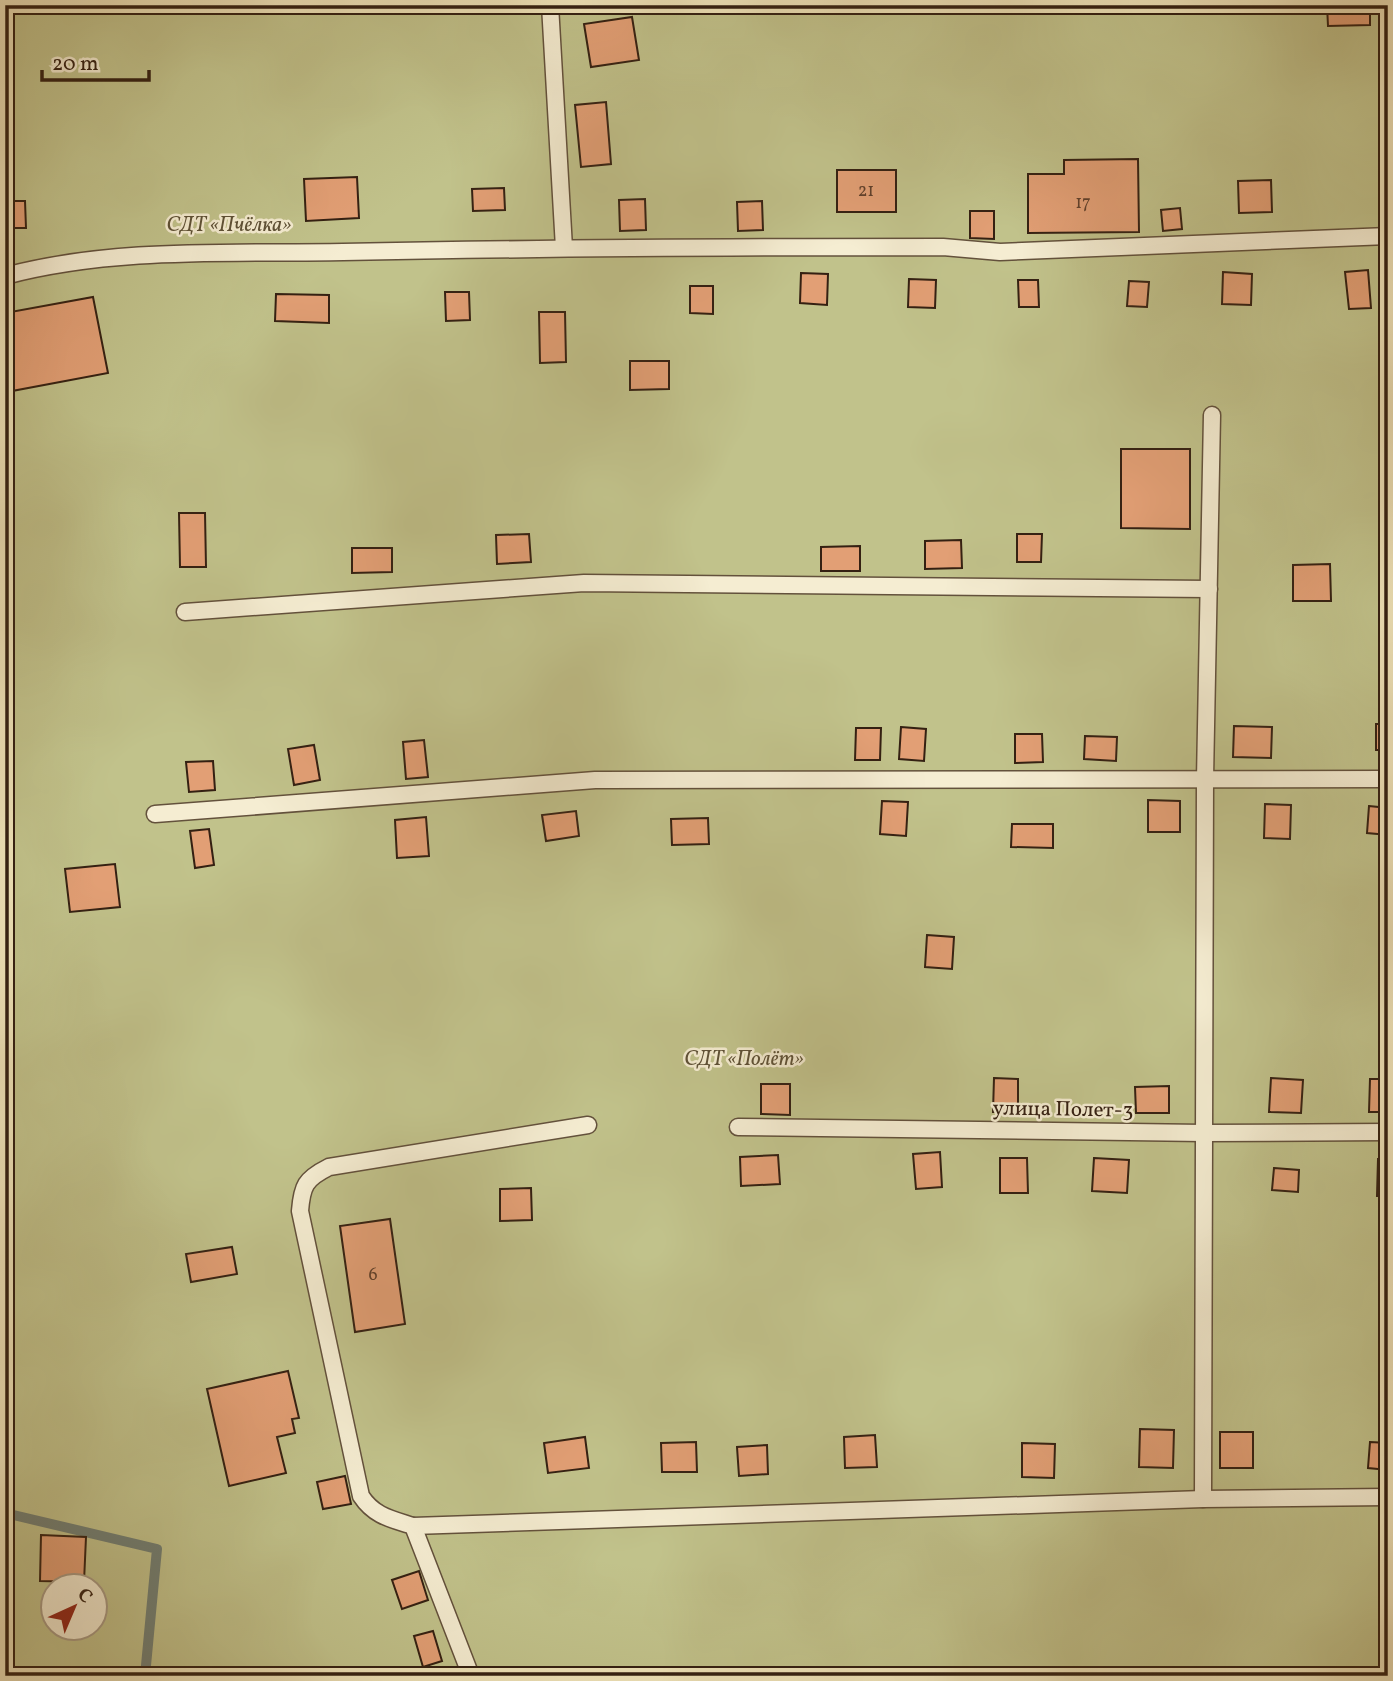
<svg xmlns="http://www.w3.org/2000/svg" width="1393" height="1681" font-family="Vollkorn,serif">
	<rect width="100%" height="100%" fill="#efe4ba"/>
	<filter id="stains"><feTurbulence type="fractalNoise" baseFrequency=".00286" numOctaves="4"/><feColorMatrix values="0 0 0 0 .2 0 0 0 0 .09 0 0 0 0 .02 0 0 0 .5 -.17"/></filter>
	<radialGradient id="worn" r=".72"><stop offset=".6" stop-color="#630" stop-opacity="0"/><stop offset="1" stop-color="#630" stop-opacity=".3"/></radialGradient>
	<path fill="#c1c28b" stroke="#7a714e" stroke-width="2" fill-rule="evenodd" d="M5,5H1388V1676H5ZM52,1586H94V1628H52Z"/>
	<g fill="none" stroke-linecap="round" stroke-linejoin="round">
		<path stroke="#717f74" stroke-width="10" d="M5,1513L157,1549L145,1676"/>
	</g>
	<g fill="#e29f75" stroke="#342012" stroke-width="2">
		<path d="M1327,5H1370V25L1328,26Z"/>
		<path d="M632,17L639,60L591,67L584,24Z"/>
		<path d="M606,102L611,164L581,167L575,105Z"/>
		<path d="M1138,159L1139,232L1028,233V174H1064V160Z"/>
		<rect x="837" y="170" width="59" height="42"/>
		<path d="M357,177L359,218L306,221L304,179Z"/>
		<path d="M1271,180L1272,212L1239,213L1238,181Z"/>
		<path d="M504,188L505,210L473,211L472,189Z"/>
		<path d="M645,199L646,230L620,231L619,200Z"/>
		<path d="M5,201H25L26,228H5Z"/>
		<path d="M762,201L763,230L738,231L737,202Z"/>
		<path d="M1180,208L1182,229L1163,231L1161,210Z"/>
		<path d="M970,211H994V239L970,238Z"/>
		<path d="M1368,270L1371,308L1349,309L1345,272Z"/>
		<path d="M1223,272L1252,274L1251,305L1222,304Z"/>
		<path d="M801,273L828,274L827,305L800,303Z"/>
		<path d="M909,279L936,280L935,308L908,307Z"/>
		<path d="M1018,280H1038L1039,307H1019Z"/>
		<path d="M1129,281L1149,282L1147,307L1127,306Z"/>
		<path d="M690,286H713V314L690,313Z"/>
		<path d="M445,292H469L470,320L446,321Z"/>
		<path d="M276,294L329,295V323L275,321Z"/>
		<path d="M93,297L108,373L12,391L5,354V313Z"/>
		<path d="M539,312H565L566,362L540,363Z"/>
		<path d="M630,361H669V389L630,390Z"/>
		<path d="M1121,449H1190V529L1121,528Z"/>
		<path d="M1385,499H1388V535H1386Z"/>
		<path d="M179,513H205L206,567H180Z"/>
		<path d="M529,534L531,562L497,564L496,535Z"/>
		<path d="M1017,534H1042L1041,562H1017Z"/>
		<path d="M961,540L962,568L925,569V541Z"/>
		<path d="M860,546V571H821V547Z"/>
		<path d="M352,548H392V572L352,573Z"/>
		<path d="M1330,564L1331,601H1293V565Z"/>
		<rect x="1376" y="724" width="12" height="26"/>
		<path d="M1234,726L1272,727L1271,758L1233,757Z"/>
		<path d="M901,727L926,729L924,761L899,759Z"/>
		<path d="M856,728H881L880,760H855Z"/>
		<path d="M1015,734H1042L1043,762L1015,763Z"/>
		<path d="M1085,736L1117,737L1116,761L1084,759Z"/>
		<path d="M424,740L428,777L406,779L403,742Z"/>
		<path d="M314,745L320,780L294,785L288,749Z"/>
		<path d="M213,761L215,790L189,792L186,762Z"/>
		<path d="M1148,800L1180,801V832H1148Z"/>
		<path d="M882,801L908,802L906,836L880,834Z"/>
		<path d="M1265,804L1291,805L1290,839L1264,838Z"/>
		<path d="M1369,806L1388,808V835L1367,833Z"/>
		<path d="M576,811L579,836L546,841L542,815Z"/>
		<path d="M426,817L429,856L397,858L395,820Z"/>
		<path d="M708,818L709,844L672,845L671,819Z"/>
		<path d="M1012,824H1053V848L1011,847Z"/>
		<path d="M209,829L214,865L195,868L190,831Z"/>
		<path d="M115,864L120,907L70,912L65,869Z"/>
		<path d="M927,935L954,937L952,969L925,967Z"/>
		<path d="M994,1078L1018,1079V1112H993Z"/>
		<path d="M1271,1078L1303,1080L1301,1113L1269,1112Z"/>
		<path d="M1370,1079H1388V1112H1369Z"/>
		<path d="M761,1084H790V1115L761,1114Z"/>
		<path d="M1169,1086V1113H1136L1135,1087Z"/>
		<path d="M940,1152L942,1187L916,1189L913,1154Z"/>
		<path d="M778,1155L780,1184L741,1186L740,1157Z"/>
		<path d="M1000,1158H1027L1028,1193H1000Z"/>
		<path d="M1094,1158L1129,1160L1127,1193L1092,1191Z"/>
		<path d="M1378,1159L1388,1160V1196H1377Z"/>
		<path d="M1274,1168L1299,1170L1298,1192L1272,1190Z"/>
		<path d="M531,1188L532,1220L500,1221V1189Z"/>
		<path d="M390,1219L405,1324L355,1332L340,1226Z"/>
		<path d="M232,1247L237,1274L191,1282L186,1254Z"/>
		<path d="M288,1371L299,1418L292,1419L295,1433L277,1437L286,1473L229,1486L207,1389Z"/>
		<path d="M1140,1429L1174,1430L1173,1468L1139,1467Z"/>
		<rect x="1220" y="1432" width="33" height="36"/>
		<path d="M875,1435L877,1467L845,1468L844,1437Z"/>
		<path d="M585,1437L589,1468L548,1473L544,1443Z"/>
		<path d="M696,1442L697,1472H662L661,1443Z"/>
		<path d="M1370,1442L1388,1443V1470L1368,1468Z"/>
		<path d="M1022,1443L1055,1444L1054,1478L1022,1477Z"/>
		<path d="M767,1445L768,1474L739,1476L737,1447Z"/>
		<path d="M345,1476L351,1504L323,1509L317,1482Z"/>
		<path d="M41,1535L86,1537L84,1582L40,1581Z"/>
		<path d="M419,1571L428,1600L402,1609L392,1580Z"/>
		<path d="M433,1631L442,1661L423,1667L414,1636Z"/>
	</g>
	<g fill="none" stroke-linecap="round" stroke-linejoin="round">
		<defs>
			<g id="lane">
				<path d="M550,5L564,248"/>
				<path d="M5,276C114,247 231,254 343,252C543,248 743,247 943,247L1000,252L1388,236"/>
				<path d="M185,612L584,583L1209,589"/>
				<path d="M155,814L595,780L1388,779"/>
				<path d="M738,1127L1204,1133L1388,1132"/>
				<path d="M1203,1499L1205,779L1212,415"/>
				<path d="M413,1526L1203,1499L1388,1497"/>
				<path d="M471,1676L413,1526C391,1519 374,1516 361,1496L300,1211C302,1186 305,1179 329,1167L588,1125"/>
			</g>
		</defs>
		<use href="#lane" stroke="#63513c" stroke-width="19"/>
		<use href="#lane" stroke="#f5edd2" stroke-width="16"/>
	</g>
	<g text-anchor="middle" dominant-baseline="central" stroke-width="5" stroke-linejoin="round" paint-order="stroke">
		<g font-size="18" fill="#60402b">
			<text x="866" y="191">21</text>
			<text x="1083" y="203">17</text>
			<text x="373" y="1275">6</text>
		</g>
		<g font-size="21" font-style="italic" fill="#5e5136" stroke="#f5edd2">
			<text x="229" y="225">СДТ «Пчёлка»</text>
			<text x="744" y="1059">СДТ «Полёт»</text>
		</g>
		<g font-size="21" fill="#342012" stroke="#f5edd2">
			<text transform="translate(1063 1110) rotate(1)">улица Полет-3</text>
		</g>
	</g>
	<rect width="1393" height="1681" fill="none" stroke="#efe4ba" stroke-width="28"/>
	<rect x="7" y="7" width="1379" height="1667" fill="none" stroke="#342012" stroke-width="3.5"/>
	<rect x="14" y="14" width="1365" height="1653" fill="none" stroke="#342012" stroke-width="2"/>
	<g transform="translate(74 1607) rotate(44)"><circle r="33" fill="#f5edd2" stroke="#a89b85" stroke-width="2"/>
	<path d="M0-5L12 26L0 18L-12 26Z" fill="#8f2418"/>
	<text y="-10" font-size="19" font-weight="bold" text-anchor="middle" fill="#342012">С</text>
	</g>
	<path d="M42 70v10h107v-10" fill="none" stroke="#342012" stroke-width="3.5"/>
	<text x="52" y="70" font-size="21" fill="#342012" stroke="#f5edd2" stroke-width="5" paint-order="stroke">20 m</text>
	<rect width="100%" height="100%" filter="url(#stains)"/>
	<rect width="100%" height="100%" fill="url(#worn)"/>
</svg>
